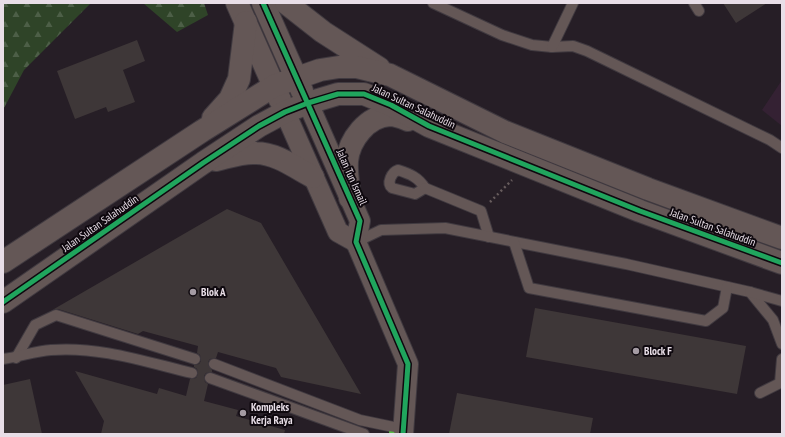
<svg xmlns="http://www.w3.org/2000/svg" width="785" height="437" font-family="'PT Sans Narrow',sans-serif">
	<defs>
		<pattern id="forest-firs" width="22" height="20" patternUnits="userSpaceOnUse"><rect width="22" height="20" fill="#2f4428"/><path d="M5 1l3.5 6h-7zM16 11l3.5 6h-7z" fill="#4d5f47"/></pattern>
	</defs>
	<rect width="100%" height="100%" fill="#261e26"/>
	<path fill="#342133" d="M782,80V126L762,110Z"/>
	<g fill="url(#forest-firs)">
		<path d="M3,3H93L90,4L24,70L3,110Z"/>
		<path d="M143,3H204L208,15L177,32Z"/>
	</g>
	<g fill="#3e3738">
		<path d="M723,3H767L736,23Z"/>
		<path d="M137,40L145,61L123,70L135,102L108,112L106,107L75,119L57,71Z"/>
		<path d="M227,209L261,223L361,394L281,377L276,368L218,352L216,358L210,359L208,362V365L212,370V372L206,373L204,376L205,382L208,384L204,401L238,410L236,416L285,430L284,434H101L104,421L75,371L157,394L159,388L186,396L190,379L196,378L198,374L197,369L194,367V365L199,364L201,361L200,355L197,353L198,346L143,331L138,334L58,309H54Z"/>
		<path d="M535,308L746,346L737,394L526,357Z"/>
		<path d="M30,379L42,434H3V385Z"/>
		<path d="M457,393L593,418L590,434H449Z"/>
	</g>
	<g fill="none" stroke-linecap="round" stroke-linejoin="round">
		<defs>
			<g id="service">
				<path d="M433,3L502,35L532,45L552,47L573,46L587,51L770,140L782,148"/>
				<path d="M694,3L699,11"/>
				<path d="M552,47L573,3"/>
				<path d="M398,170C410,174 418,177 425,188L415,194L392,188C386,183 392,172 398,170Z"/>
				<path d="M425,188L481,211L489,237"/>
				<path d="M356,242L381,230L445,228L626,264L750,292L773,320L782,344"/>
				<path d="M514,242L529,288L706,321L723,308L727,287"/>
				<path d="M750,292L782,301"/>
				<path d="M16,358L35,325L56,315L195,359"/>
				<path d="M3,359C19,357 35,351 51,350C99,346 146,362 192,373"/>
				<path d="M214,364L360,420L403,429"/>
				<path d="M210,378L364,434"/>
				<path d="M760,393L780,383L782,359"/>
			</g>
			<g id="minor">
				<path d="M308,103L360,221L356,242L408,364L403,434"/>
				<path d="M285,112L338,232L356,242"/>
			</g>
			<g id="tertiary">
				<path d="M237,3L280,100"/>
				<path d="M263,3L302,91"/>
				<path d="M286,3L323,32L379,68"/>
				<path d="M213,118L230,99L239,79L246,22"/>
				<path d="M216,160C229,157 243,152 256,153C276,153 296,168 313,177"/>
				<path d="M350,198C349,187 346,173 347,161C349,140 367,116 390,115C396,115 403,118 408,120"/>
				<path d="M3,262L202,131L274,86L320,70L339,67H357L390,75L505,132L648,189L782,238"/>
				<path d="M3,302L203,163L259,126L285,112L308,103L338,94H364L391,105L429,126L640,211L782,263"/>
			</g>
		</defs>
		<use href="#service" stroke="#403a40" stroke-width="12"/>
		<use href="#minor" stroke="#403a40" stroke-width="22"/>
		<use href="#tertiary" stroke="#403a40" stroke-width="24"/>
		<path stroke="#675c5d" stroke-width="2.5" stroke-dasharray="2 3" stroke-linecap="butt" d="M490,202L512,180"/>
		<use href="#service" stroke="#645756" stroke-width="10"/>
		<use href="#minor" stroke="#645756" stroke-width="20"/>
		<use href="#tertiary" stroke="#645756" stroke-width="22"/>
		<path stroke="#58b947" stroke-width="4" stroke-dasharray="8 4" stroke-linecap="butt" d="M389,433L394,434"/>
		<defs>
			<g id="cycleway">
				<path d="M263,3L360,221L356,242L408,364L403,434"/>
				<path d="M3,302L203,163L259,126L285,112L308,103L338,94H364L391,105L429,126L640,211L782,263"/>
			</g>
		</defs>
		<use href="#cycleway" stroke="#0e080e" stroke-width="8"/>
		<use href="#cycleway" stroke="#20a55d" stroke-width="5"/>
	</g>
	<g fill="#a49ba3" stroke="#0e080e" stroke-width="1.5">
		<circle cx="193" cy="292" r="4"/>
		<circle cx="636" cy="351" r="4"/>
		<circle cx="243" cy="413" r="4"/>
	</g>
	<g text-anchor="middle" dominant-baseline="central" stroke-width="4" stroke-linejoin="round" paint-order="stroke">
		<g font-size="11" fill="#e8dee7" stroke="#0e080e">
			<text transform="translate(414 106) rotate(25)">Jalan Sultan Salahuddin</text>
			<text transform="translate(352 177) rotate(66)">Jalan Tun Ismail</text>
			<text transform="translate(100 223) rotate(-35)">Jalan Sultan Salahuddin</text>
			<text transform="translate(713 227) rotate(20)">Jalan Sultan Salahuddin</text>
		</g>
		<g font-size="11" font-weight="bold" fill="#e8dee7" stroke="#0e080e" text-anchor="start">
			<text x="201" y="292">Blok A</text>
			<text x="644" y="351">Block F</text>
			<text x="251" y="407">Kompleks<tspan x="251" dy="13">Kerja Raya</tspan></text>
		</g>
	</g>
	<rect width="785" height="437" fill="none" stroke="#e8dee7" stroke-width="8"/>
</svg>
